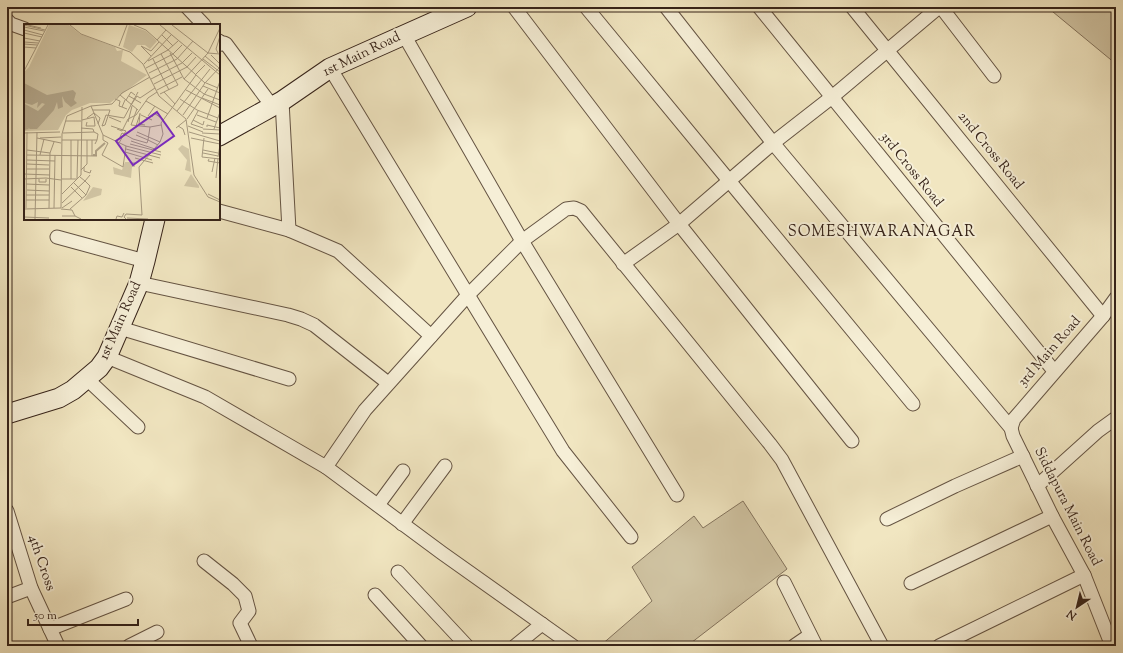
<svg xmlns="http://www.w3.org/2000/svg" width="1123" height="653" font-family="'Sorts Mill Goudy',serif">
	<rect width="100%" height="100%" fill="#f1e6c1"/>
	<filter id="stains"><feTurbulence type="fractalNoise" baseFrequency=".005" numOctaves="4"/><feColorMatrix values="0 0 0 0 .2 0 0 0 0 .09 0 0 0 0 .02 0 0 0 .5 -.17"/></filter>
	<radialGradient id="worn" r=".72"><stop offset=".6" stop-color="#630" stop-opacity="0"/><stop offset="1" stop-color="#630" stop-opacity=".3"/></radialGradient>
	<g fill="#d1c5a4" stroke="#84745e">
		<path d="M1047,7H1116V64Z"/>
		<path d="M743,501L787,569L687,646H600L652,601L632,567L694,516L703,528Z"/>
	</g>
	<g fill="none" stroke-linecap="round" stroke-linejoin="round">
		<defs>
			<g id="street">
				<path d="M187,7L204,25"/>
				<path d="M514,7L679,224L852,441"/>
				<path d="M586,7L913,404"/>
				<path d="M666,7L773,143L1011,428L1013,436L1052,516L1084,575L1112,646"/>
				<path d="M759,7L1054,371"/>
				<path d="M852,7L1103,316"/>
				<path d="M941,7L994,76"/>
				<path d="M7,20L11,24L25,29"/>
				<path d="M404,35L522,241L566,209L574,208L581,211L770,444L782,460L882,646"/>
				<path d="M219,41L222,44L224,43L226,44L272,106"/>
				<path d="M330,68L468,295L563,451L631,537"/>
				<path d="M219,211L289,230L282,101"/>
				<path d="M289,230L338,251L431,336"/>
				<path d="M57,237L145,261"/>
				<path d="M623,264L679,224L773,143L832,97L939,7"/>
				<path d="M139,283L288,315L301,319L314,325L388,383"/>
				<path d="M120,328L289,379"/>
				<path d="M107,357L205,397L326,467L365,410L468,295L522,241L677,495"/>
				<path d="M87,379L138,427"/>
				<path d="M1011,428L1014,419L1103,316L1116,298"/>
				<path d="M326,467L442,553L573,646"/>
				<path d="M1037,486L1098,431L1116,418"/>
				<path d="M378,505L403,471"/>
				<path d="M7,511L31,588L58,646"/>
				<path d="M887,519L955,486L1023,456"/>
				<path d="M402,524L445,466"/>
				<path d="M204,561L233,584L245,596L249,611L240,623L251,646"/>
				<path d="M398,572L467,646"/>
				<path d="M784,582L816,646"/>
				<path d="M911,583L1052,516"/>
				<path d="M375,595L421,646"/>
				<path d="M7,597L31,588"/>
				<path d="M50,629L126,599"/>
				<path d="M129,646L157,632"/>
				<path d="M515,646L542,624"/>
				<path d="M794,646L810,635"/>
				<path d="M939,646L1084,575"/>
			</g>
			<g id="secondary">
				<path d="M219,136L282,101L330,68L467,7"/>
				<path d="M7,414L59,398L73,390L99,368L107,357L139,283L145,261L155,219"/>
			</g>
		</defs>
		<use href="#street" stroke="#655443" stroke-width="15"/>
		<use href="#secondary" stroke="#362319" stroke-width="21"/>
		<use href="#street" stroke="#f6efd7" stroke-width="13"/>
		<use href="#secondary" stroke="#f6efd7" stroke-width="19"/>
	</g>
	<g text-anchor="middle" dominant-baseline="central" stroke-width="4" stroke-linejoin="round" paint-order="stroke">
		<g font-size="14" fill="#362319" stroke="#f6efd7">
			<text transform="translate(362 55) rotate(-26)">1st Main Road</text>
			<text transform="translate(990 151) rotate(51)">2nd Cross Road</text>
			<text transform="translate(911 170) rotate(51)">3rd Cross Road</text>
			<text transform="translate(121 321) rotate(-66)">1st Main Road</text>
			<text transform="translate(1050 352) rotate(-49)">3rd Main Road</text>
			<text transform="translate(1067 507) rotate(63)">Siddapura Main Road</text>
			<text transform="translate(41 563) rotate(71)">4th Cross</text>
		</g>
		<g font-size="15" letter-spacing="1" fill="#362319" stroke="#f6efd7">
			<text x="882" y="232">SOMESHWARANAGAR</text>
		</g>
	</g>
	<g transform="translate(24 24)">
		<rect width="196" height="196" fill="#f1e6c1"/>
		<path d="M25,1H45L56,10L91,23L93,27L99,26L97,37L123,51L86,79H66L48,86L42,91L34,106L0,107V48L5,43ZM105,1L122,7L133,17L126,25L121,21H113L108,28L99,23ZM158,121L165,125L167,148L161,146L163,136L154,125ZM101,138H111V143H108L107,154L90,150L89,143L98,146ZM167,150L175,162V164L160,162ZM69,163L78,165L77,171L59,177Z" fill="#d1c5a4"/>
		<path d="M0,59L23,71L49,66L52,69L50,76L53,79L47,83L41,78L38,72L39,83L34,85L33,78L30,86L13,105H6L3,103L5,105L0,106L1,80L14,87L21,80L18,79L13,84L14,78L8,81L1,79Z" fill="#b1a488"/>
		<path fill="none" stroke="#b1a488" stroke-width="2" d="M69,131H72V127L81,119"/>
		<path fill="none" stroke="#a6987e" stroke-width="1" d="M0,1L21,6M4,1L17,4M46,1L57,10L106,28L119,40L135,72L162,95L170,151L184,173L196,178M110,1L122,6L181,59L159,91M136,1L196,51M148,1L184,29L196,30M0,3L20,7M0,6L19,11M0,9L18,13M138,11L149,22M0,14L16,17M133,16L142,6M0,18L14,19M0,20L13,21M95,22L103,1M0,23L12,24M146,29L160,55L180,70L196,76M194,29L192,25L196,12M187,31L196,40M127,32L117,22L127,27L135,18M181,32L195,44L181,59M129,35L145,66M179,35L196,48M124,37L144,26L154,17M120,40L147,11M122,44L149,30L158,21M0,47L24,1M125,49L153,35L169,17M172,50L181,41M127,55L158,39L168,29M160,55L184,29L196,4M182,59L194,64M130,60L163,43L172,33M179,62L196,69M133,66L158,53M162,66L196,84M140,68L151,80M136,70L154,61L137,30M96,71L114,86M105,72L117,79M178,74L196,81M91,75L96,77L95,82L98,83M156,75L173,86L194,94M101,76L98,83L103,85M102,76L107,68L111,71M122,77L144,90M107,81L113,72L116,74L131,64M67,82L79,111L102,122L137,131M148,84L172,51M113,85L107,101L126,103M69,86H86L81,101L78,102M153,87L186,45M174,87L167,100L179,104M116,89L115,100L121,101M117,91L128,96M173,91L192,98M124,92L131,82M85,93L97,98M128,93L130,89L140,96M63,94L70,89L76,94L74,100M183,94L196,57M163,95L184,65M58,96L70,93M169,96L179,101L180,97M42,97H57M63,98L62,102H71L70,93M104,98L108,82M78,102L82,91L100,94L114,68M87,102L102,107L100,110L109,115L123,119L124,116L134,121M112,102L116,90M154,102L159,105L161,111M164,102L179,108M183,103V101L196,104M57,104L69,105L70,108M152,104L162,96M93,105L98,107L104,95L112,91L124,74L133,68M179,105L196,106M190,105L196,88M113,108L136,118M165,108L196,117M0,109L36,108M39,109L70,108L74,110L73,116M178,109L196,110M112,111L124,116L126,103L137,101M13,114L37,119M16,114L37,113M167,114L196,120M180,114L178,133L196,135M38,116H73L71,120M68,116V132M107,117L131,125M95,119L100,110L98,109L96,113M106,120L137,128M102,125L136,134M3,126L26,129M179,126L194,129M101,128L128,136M179,129L194,132M3,131L73,132M16,131L20,115M78,131L99,143L102,122M78,131L84,119L79,116V111M194,133L196,121M111,134L129,139M185,135L184,137L196,139M3,136L31,137M3,140L25,141M60,143V147L66,149L67,146M3,145H25M57,146L63,140V116M188,148L191,134M0,150L26,151M192,154L194,134M0,155L22,154L37,156M15,155V158H22V155M38,155H52M47,155V116M53,155L54,116M50,159L62,171M2,160L25,161M47,163L58,174M3,166L25,167M38,170L57,151L58,83M184,170L196,176M2,171H25M2,176H25M38,179L61,157L56,153M2,184L3,108M25,184L26,129L30,118M30,184L31,131M37,184L38,110L43,92L67,82L88,80L98,69L126,53M38,184L48,177M0,185L37,184M37,185L48,186L51,192M46,185L62,171L66,162L61,157L66,151M118,191L115,143L136,118L139,110L137,99L148,84M38,192H51L57,195M0,193L25,194M103,194L124,195M11,195L13,108M92,195L93,192L98,193L100,189M102,195L100,193L102,190L118,191"/>
		<path fill="#7b2cbf" fill-opacity="0.15" stroke="#7b2cbf" stroke-width="2" d="M133,88L150,112L109,141L92,117Z"/>
		<rect width="196" height="196" fill="none" stroke="#362319" stroke-width="2"/>
	</g>
	<rect width="1123" height="653" fill="none" stroke="#f1e6c1" stroke-width="24"/>
	<rect x="8" y="8" width="1107" height="637" fill="none" stroke="#362319" stroke-width="2"/>
	<rect x="12" y="12" width="1099" height="629" fill="none" stroke="#362319"/>
	<g transform="translate(1077 607) rotate(215)" stroke="#f6efd7" stroke-width="3" paint-order="stroke">
	<path d="M0-3L7 15L0 10L-7 15Z" fill="#362319"/>
	<text y="-6" font-size="11" font-weight="bold" text-anchor="middle" fill="#362319">N</text>
	</g>
	<path d="M28 619v6h110v-6" fill="none" stroke="#362319" stroke-width="2"/>
	<text x="34" y="619" font-size="12" fill="#362319" stroke="#f6efd7" stroke-width="3" paint-order="stroke">50 m</text>
	<rect width="100%" height="100%" filter="url(#stains)"/>
	<rect width="100%" height="100%" fill="url(#worn)"/>
</svg>
